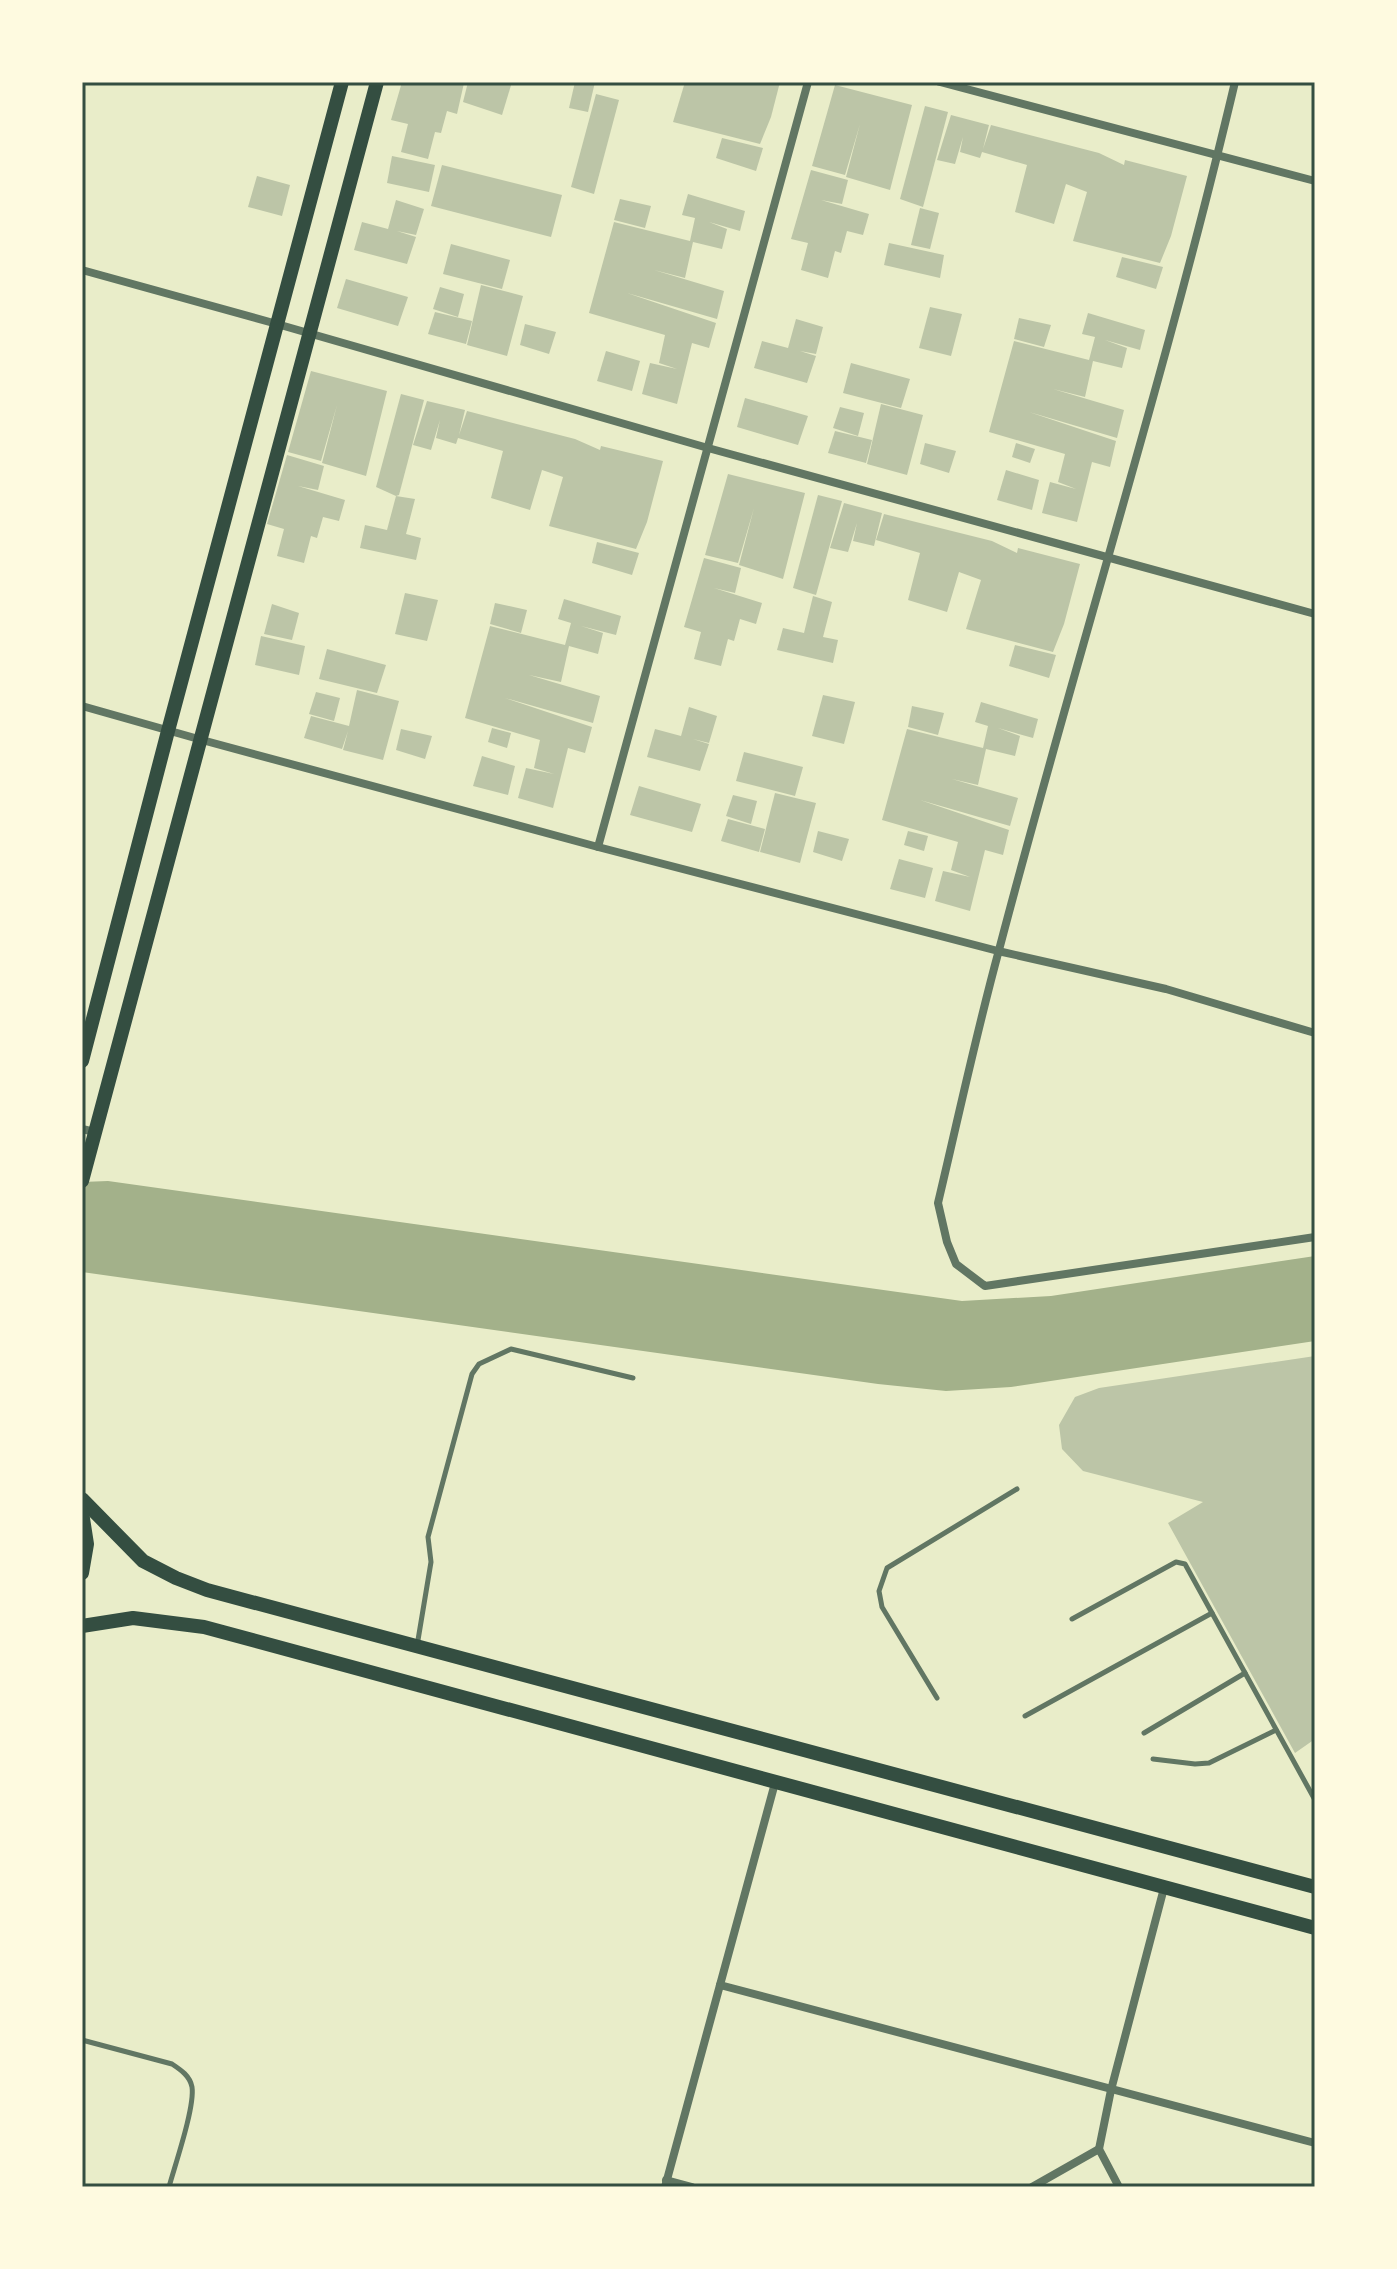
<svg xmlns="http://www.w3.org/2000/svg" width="1397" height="2269" font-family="Ubuntu,sans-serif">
	<rect width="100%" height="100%" fill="#e9edc9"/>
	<path fill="#a3b18a" d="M108,1181L962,1301L1051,1296L1315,1256V1341L1011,1387L946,1391L878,1384L82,1272V1182Z"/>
	<g fill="#bcc5a7">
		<path d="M402,82L464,83L457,114L447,111L441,133L435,132L428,159L401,152L408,124L391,120Z"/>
		<path d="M468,82H512L502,115L463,102Z"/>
		<path d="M575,82H595L588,112L569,108Z"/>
		<path d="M685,82H780L771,117L760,144L673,122Z"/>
		<path d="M835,85L912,105L890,190L846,177L860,124L845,175L812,166Z"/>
		<path d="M596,94L619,100L594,194L571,187Z"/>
		<path d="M925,106L948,112L923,207L900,199Z"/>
		<path d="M951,115L989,125L983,149L991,125L1099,153L1124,165L1125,160L1187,176L1171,236L1160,263L1073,241L1087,192L1066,184L1054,224L1015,212L1027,165L982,152L980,158L960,152L963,137L955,164L937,160Z"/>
		<path d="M722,138L763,148L756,171L716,158Z"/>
		<path d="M392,156L435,165L429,192L387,183Z"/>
		<path d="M442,165L562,195L551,237L431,206Z"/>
		<path d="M811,170L848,180L842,204L821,200L869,214L863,235L847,231L841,253L835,251L828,278L801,270L808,243L791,239Z"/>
		<path d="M257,176L290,185L282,216L248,207Z"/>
		<path d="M688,194L745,211L740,231L709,222L727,229L722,249L693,242L685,278L654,270L724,291L717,319L627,293L716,323L709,348L692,343L677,404L642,394L650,363L677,369L659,363L665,335L589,313L614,222L690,241L695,218L682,215Z"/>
		<path d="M620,199L651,206L645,228L614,220Z"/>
		<path d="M396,200L424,209L416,235L397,231L416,237L407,264L354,250L362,222L388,229Z"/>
		<path d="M920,208L939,213L930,249L911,245Z"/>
		<path d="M889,243L944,255L940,278L884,265Z"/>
		<path d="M451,244L510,260L502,289L443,274Z"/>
		<path d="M1122,257L1163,267L1156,289L1116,277Z"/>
		<path d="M346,279L408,297L398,326L337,308Z"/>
		<path d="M481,285L523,296L507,356L467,345Z"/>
		<path d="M440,287L464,294L458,317L433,309Z"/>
		<path d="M930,307L962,314L951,356L919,348Z"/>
		<path d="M435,312L472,321L466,344L428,334Z"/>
		<path d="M1088,313L1145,330L1140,350L1105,340L1127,348L1122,368L1093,361L1085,397L1053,389L1124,410L1117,438L1029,412L1116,441L1110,467L1092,462L1077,522L1042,513L1050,482L1076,489L1058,482L1065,454L989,432L1014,341L1089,360L1095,337L1082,334Z"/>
		<path d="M1019,318L1051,325L1044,347L1014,339Z"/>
		<path d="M796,319L823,327L816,354L800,351L816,356L807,383L754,368L762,341L788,348Z"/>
		<path d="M525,324L556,332L549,354L520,345Z"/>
		<path d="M606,351L640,361L632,391L597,381Z"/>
		<path d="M851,363L910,379L901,408L843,393Z"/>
		<path d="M311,371L387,391L366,476L322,463L337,405L321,461L288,452Z"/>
		<path d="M401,394L424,400L399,495L396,496L376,487Z"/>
		<path d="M745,398L808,416L798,445L737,427Z"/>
		<path d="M427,401L465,410L459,435L467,411L575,439L600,450L601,446L663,461L647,522L636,549L549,526L563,477L542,470L530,510L491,498L503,451L458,438L456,444L436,438L440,420L431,450L413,445Z"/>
		<path d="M881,404L923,415L907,475L867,464Z"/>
		<path d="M840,407L864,413L858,436L833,428Z"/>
		<path d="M835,431L872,440L866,463L828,453Z"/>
		<path d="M925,443L956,451L949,473L920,464Z"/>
		<path d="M1016,443L1035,449L1030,463L1012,457Z"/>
		<path d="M287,455L324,466L318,490L298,486L345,500L339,521L323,517L317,538L311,536L304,563L277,556L284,529L267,524Z"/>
		<path d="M1006,470L1039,480L1032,510L997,500Z"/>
		<path d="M728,474L805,493L783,579L739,565L754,508L738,563L705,555Z"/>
		<path d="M818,495L842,501L816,595L793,588Z"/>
		<path d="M396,496L415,499L406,534L421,538L416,560L360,548L365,525L387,530Z"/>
		<path d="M844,503L882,513L874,546L853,541L857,523L848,552L830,548Z"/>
		<path d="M884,514L992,541L1017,553L1018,548L1080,564L1064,624L1053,652L966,629L981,580L959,572L947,612L908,600L920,553L876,540Z"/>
		<path d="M597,542L639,553L632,575L592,563Z"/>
		<path d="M704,558L741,568L735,593L714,588L762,603L756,624L740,619L734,641L728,639L721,666L694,659L701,632L684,627Z"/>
		<path d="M405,593L438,600L427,641L395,634Z"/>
		<path d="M813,596L832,602L823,637L838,640L833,663L777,650L783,628L804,633Z"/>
		<path d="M564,599L621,616L616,635L581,626L603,633L598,654L569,646L561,682L529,675L600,696L593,723L505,698L592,727L585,753L568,748L553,808L518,798L526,768L554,774L534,768L540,740L465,718L490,626L565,645L571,623L558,619Z"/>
		<path d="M495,603L527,610L521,633L490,624Z"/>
		<path d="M272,604L299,613L292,640L264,634Z"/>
		<path d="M261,636L305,646L299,675L255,665Z"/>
		<path d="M1015,645L1056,655L1049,678L1009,666Z"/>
		<path d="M327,649L386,665L377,693L319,679Z"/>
		<path d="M357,690L399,701L383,760L343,750L348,731L342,749L304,738L311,716L349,726Z"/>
		<path d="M316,692L340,698L334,721L309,714Z"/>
		<path d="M823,695L855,702L844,744L812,736Z"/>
		<path d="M981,702L1038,719L1033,738L998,728L1020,736L1015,756L986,749L978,785L952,779L1018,798L1010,826L920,800L1009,830L1003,855L985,850L970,911L935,901L943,871L970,877L951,870L958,842L882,820L907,729L983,748L988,726L975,722Z"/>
		<path d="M912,706L944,713L938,735L908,727Z"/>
		<path d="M689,707L717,716L709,743L693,739L709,744L700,771L647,757L655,729L681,736Z"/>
		<path d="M492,728L511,733L507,748L488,742Z"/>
		<path d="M401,729L432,736L425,759L396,750Z"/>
		<path d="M744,752L803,767L795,796L736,781Z"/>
		<path d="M482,756L515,766L508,795L473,786Z"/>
		<path d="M639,786L701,804L692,832L630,815Z"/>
		<path d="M775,793L816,803L800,863L760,852Z"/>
		<path d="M733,795L757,801L751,824L726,816Z"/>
		<path d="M728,819L765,829L759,852L721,841Z"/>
		<path d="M818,831L849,839L842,861L813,852Z"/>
		<path d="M908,831L928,836L924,851L904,845Z"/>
		<path d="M899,859L933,868L925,898L890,889Z"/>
		<path d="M1315,1356V1739L1295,1753L1168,1523L1203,1502L1083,1471L1062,1449L1059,1425L1075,1397L1099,1388Z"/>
	</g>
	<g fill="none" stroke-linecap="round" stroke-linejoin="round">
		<g stroke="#617663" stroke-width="5">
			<path d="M1072,1619L1176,1562L1185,1564L1315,1800"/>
			<path d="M417,1646L431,1562L428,1537L472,1374L479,1364L511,1349L633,1378"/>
			<path d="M937,1698L882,1607L879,1591L887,1568L1017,1489"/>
			<path d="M1025,1716L1212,1613"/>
			<path d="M1144,1733L1245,1673"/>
			<path d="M1153,1759L1195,1764L1209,1763L1276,1730"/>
			<path d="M82,2040L172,2064C181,2070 190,2076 192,2087C195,2107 175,2165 169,2187"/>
		</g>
		<g stroke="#617663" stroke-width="8">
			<path d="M940,82L1315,181"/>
			<path d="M1235,82C1166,374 1075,660 999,950C976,1034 958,1119 938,1203L947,1242L956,1264L985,1286L1315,1237"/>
			<path d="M82,270L277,324L708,448L1315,614"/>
			<path d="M82,706L202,740L598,847L998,951L1166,989L1315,1033"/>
			<path d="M598,847L808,82"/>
			<path d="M82,1129L95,1132"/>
			<path d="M720,1985L1315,2143"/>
			<path d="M1099,2149L1111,2090L1164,1888"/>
			<path d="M666,2180L692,2187"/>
			<path d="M665,2187L775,1783"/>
			<path d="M1032,2187L1099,2149L1119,2187"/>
		</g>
		<g stroke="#344e41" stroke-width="14">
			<path d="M82,1061L168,731L342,82"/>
			<path d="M82,1181L377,82"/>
		</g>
		<g stroke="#344e41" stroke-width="14">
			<path d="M82,1499L143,1561L176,1578L207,1590L1315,1887"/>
			<path d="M82,1512L87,1544L82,1573"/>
			<path d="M82,1626L133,1618L204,1627L1315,1928"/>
		</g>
	</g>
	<rect width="1397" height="2269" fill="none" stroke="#fefae0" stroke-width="168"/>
	<rect x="84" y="84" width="1229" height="2101" fill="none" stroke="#344e41" stroke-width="3"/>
</svg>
